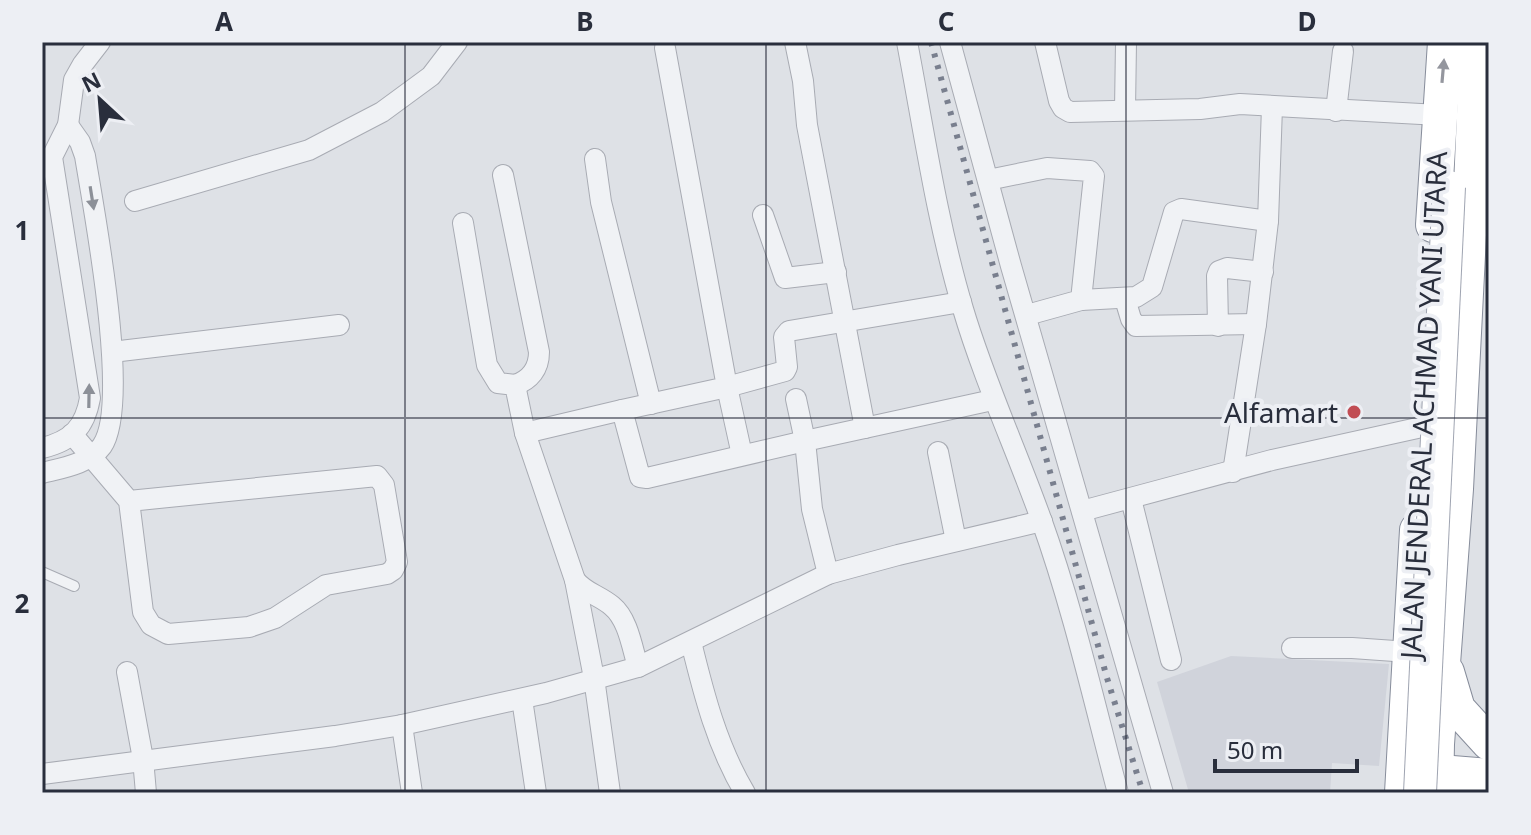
<svg xmlns="http://www.w3.org/2000/svg" width="1531" height="835" font-family="'Noto Sans',sans-serif">
	<rect width="100%" height="100%" fill="#dee1e6"/>
	<path fill="#d0d3db" d="M1231,656L1389,664L1379,766L1332,763L1330,793H1189L1157,682Z"/>
	<g fill="none" stroke-linecap="round" stroke-linejoin="round">
		<defs>
			<path id="service" d="M42,572L74,586"/>
			<g id="minor">
				<path d="M795,42L803,81L807,125L865,428"/>
				<path d="M907,42C924,131 937,222 963,309C984,380 1016,449 1041,519C1073,608 1094,702 1118,793"/>
				<path d="M950,42L1011,266L1163,793"/>
				<path d="M1045,42L1059,101L1063,108L1070,112L1200,109L1240,104L1439,115"/>
				<path d="M665,48L727,387L622,410L640,477L647,478L805,441L796,399"/>
				<path d="M1125,110L1126,42"/>
				<path d="M1336,111L1343,51"/>
				<path d="M595,159L601,202L651,404"/>
				<path d="M503,175L539,352C539,369 530,380 515,385"/>
				<path d="M988,180L1047,168L1090,171L1094,176L1081,300L1027,315"/>
				<path d="M135,201L309,150L382,112L431,76L457,42"/>
				<path d="M763,215L785,278L836,272"/>
				<path d="M463,223L487,365L498,383L515,385L525,433L575,580L594,678L610,793"/>
				<path d="M1125,299L1131,319L1136,326L1256,324"/>
				<path d="M1081,300L1136,297L1152,287L1174,212L1181,209L1268,221L1272,107"/>
				<path d="M1218,326L1217,276L1219,271L1227,268L1263,272"/>
				<path d="M112,352L339,325"/>
				<path d="M525,433L622,410"/>
				<path d="M72,434L129,501L143,612L151,625L168,634L249,627L275,618L326,585L387,574L393,570L397,562L384,485L377,476L129,501"/>
				<path d="M42,448C72,441 85,427 90,398L52,157L68,125L74,80L83,64L100,42"/>
				<path d="M938,452L956,541"/>
				<path d="M742,455L727,387L785,371L787,367L784,337L789,331L961,302"/>
				<path d="M1233,472L1256,324L1268,221"/>
				<path d="M42,473C62,468 89,464 102,446C131,404 94,211 85,156L80,142L68,125"/>
				<path d="M1131,499L1171,660"/>
				<path d="M1082,511L1272,460L1422,427"/>
				<path d="M828,574L812,509L805,441L988,401"/>
				<path d="M575,580C585,593 599,595 612,606C628,619 632,647 638,667"/>
				<path d="M691,642C704,695 717,746 745,793"/>
				<path d="M1292,648H1352L1409,652"/>
				<path d="M127,672L143,759L146,793"/>
				<path d="M522,699L536,793"/>
				<path d="M402,725L412,793"/>
				<path d="M42,774L335,736L402,725L546,693L638,667L828,574L898,555L1042,521"/>
			</g>
			<g id="trunk">
				<path d="M1433,225L1445,42"/>
				<path d="M1447,672L1458,709L1489,743"/>
				<path d="M1415,770L1489,776"/>
				<path d="M1402,793L1417,530"/>
				<path d="M1436,793L1437,744L1456,489L1469,235L1477,42"/>
			</g>
		</defs>
		<use href="#service" stroke="#a8abb3" stroke-width="12"/>
		<use href="#minor" stroke="#a8abb3" stroke-width="22"/>
		<use href="#trunk" stroke="#878d9b" stroke-width="36"/>
		<use href="#service" stroke="#f0f2f5" stroke-width="10"/>
		<use href="#minor" stroke="#f0f2f5" stroke-width="20"/>
		<use href="#trunk" stroke="#fff" stroke-width="34"/>
		<path stroke="#797f8e" stroke-width="6" stroke-dasharray="4 8" stroke-linecap="butt" d="M931,42L1107,678L1143,793"/>
		<defs>
			<path id="primary-bridge" d="M1420,793L1449,187"/>
		</defs>
		<use href="#primary-bridge" stroke="#9fa4b1" stroke-width="34" stroke-linecap="butt"/>
		<use href="#primary-bridge" stroke="#fff" stroke-width="32"/>
	</g>
	<defs><path id="oneway-solid" d="M-6-.8H1V-3.2L6.5 0L1 3.2V.8H-6Z" transform="scale(2)"/></defs>
	<use fill="#94969e" href="#oneway-solid" transform="translate(1443 71) rotate(-85)"/>
	<g fill="#8c9098">
		<use href="#oneway-solid" transform="translate(92 198) rotate(81)"/>
		<use href="#oneway-solid" transform="translate(89 396) rotate(-89)"/>
	</g>
	<path fill="none" stroke="#292e3c" stroke-width="2" stroke-opacity="0.55" d="M405,42V793M766,42V793M1126,42V793M42,418H1489"/>
	<circle fill="#c14d54" stroke="#edeff4" stroke-width="3" cx="1354" cy="412" r="8"/>
	<g text-anchor="middle" dominant-baseline="central" stroke-width="8" stroke-linejoin="round" paint-order="stroke">
		<g font-size="28" fill="#292e3c" stroke="#edeff4">
			<text transform="translate(1423 405) rotate(-87)">JALAN JENDERAL ACHMAD YANI UTARA</text>
		</g>
		<g font-size="28" fill="#292e3c" stroke="#edeff4" text-anchor="end">
			<text x="1338" y="412">Alfamart</text>
		</g>
	</g>
	<rect width="1531" height="835" fill="none" stroke="#edeff4" stroke-width="88"/>
	<g transform="translate(100 100) rotate(334)" stroke="#edeff4" stroke-width="6" paint-order="stroke">
	<path d="M0-6L14 30L0 20L-14 30Z" fill="#292e3c"/>
	<text y="-12" font-size="22" font-weight="bold" text-anchor="middle" fill="#292e3c">N</text>
	</g>
	<path d="M1215 759v12h142v-12" fill="none" stroke="#292e3c" stroke-width="4"/>
	<text x="1227" y="759" font-size="24" fill="#292e3c" stroke="#edeff4" stroke-width="6" paint-order="stroke">50 m</text>
	<rect x="44" y="44" width="1443" height="747" fill="none" stroke="#292e3c" stroke-width="3"/>
	<g font-size="26" text-anchor="middle" font-weight="bold" fill="#292e3c">
		<text x="224" y="31">A</text>
		<text x="585" y="31">B</text>
		<text x="946" y="31">C</text>
		<text x="1307" y="31">D</text>
		<text x="22" y="240">1</text>
		<text x="22" y="613">2</text>
	</g>
</svg>
